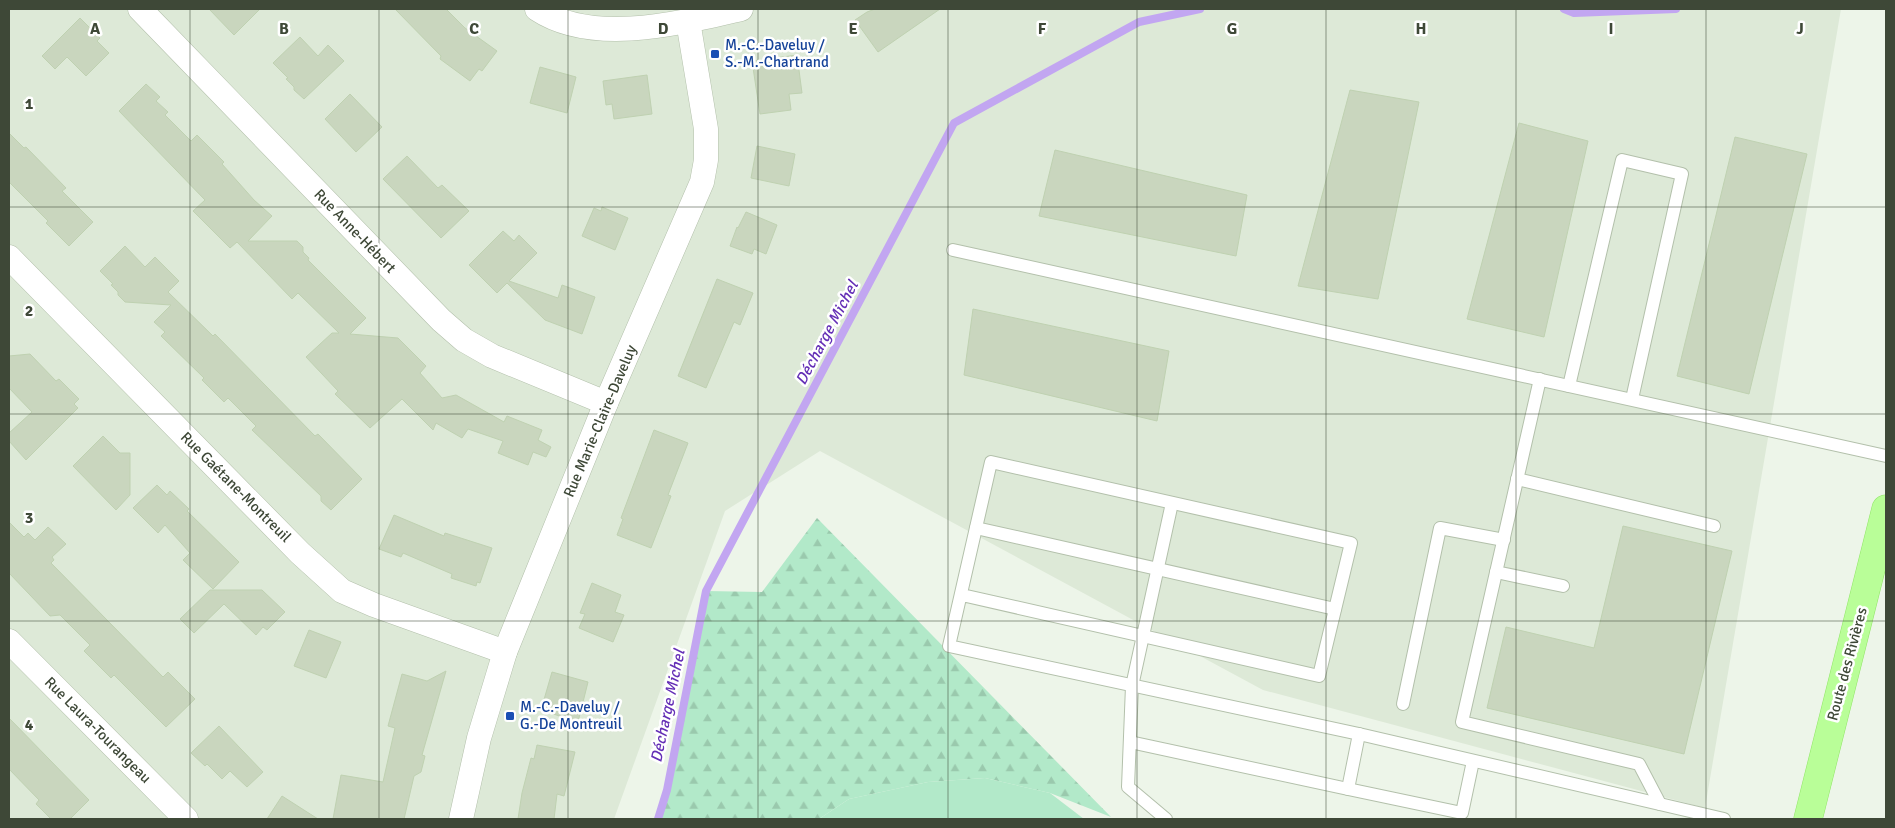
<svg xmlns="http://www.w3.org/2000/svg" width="1895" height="828" font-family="Signika,sans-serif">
	<defs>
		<pattern id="forest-firs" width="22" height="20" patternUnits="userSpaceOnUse" patternTransform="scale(1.25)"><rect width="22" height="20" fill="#b2e9c9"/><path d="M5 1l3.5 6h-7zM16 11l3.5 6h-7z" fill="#9ac9ad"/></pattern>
	</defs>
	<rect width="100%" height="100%" fill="#edf5e9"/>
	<path fill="#dde9d7" d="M9,9H1841L1705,808L1263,690L820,451L725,511L614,819H9Z"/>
	<path fill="url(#forest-firs)" d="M817,518L1111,817L1050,793L985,778L928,782L849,799L819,819H658L675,759L706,591L762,592Z"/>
	<path fill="#b2e9c9" d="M985,778L1050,793L1084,819H819L849,799L928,782Z"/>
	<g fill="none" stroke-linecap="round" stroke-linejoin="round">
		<g stroke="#c2a6f1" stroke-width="8">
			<path d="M1564,9L1574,13L1676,9"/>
			<path d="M658,819L667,790L706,591L954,123L1139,22L1200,9"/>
		</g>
	</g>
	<g fill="#c9d6be" stroke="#bfd1b1">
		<path d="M209,9H260L234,35Z"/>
		<path d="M395,9H446L465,28L497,51L482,71L479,69L470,81L440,59L441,56Z"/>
		<path d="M875,9H940L878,52L855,20L867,12Z"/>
		<path d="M80,18L100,38L97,41L109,53L86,76L67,57L55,69L42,56Z"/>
		<path d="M300,37L318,56L328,45L344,61L304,99L294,90V87L286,79L288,78L273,63Z"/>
		<path d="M797,55L802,93L789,94L791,110L760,114L752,61Z"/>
		<path d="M540,67L576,77L567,113L530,103Z"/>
		<path d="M647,75L652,114L614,119L612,104L606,105L603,81Z"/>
		<path d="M146,84L160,97L156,101L168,112L165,115L191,141L197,135L224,162L222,164L254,200L272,216L248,241H297L303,247V252L309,258L308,260L366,318L350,334L398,338L426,366L420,373L442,398L456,395L504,422L507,416L542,430L538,440L551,447L546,457L533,452L528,465L498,453L503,441L468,429L462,438L436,423L433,430L402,399L370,428L335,394L338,391L306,357L332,333H339L298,293L292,299L237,242L230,248L193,211L205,200L119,111Z"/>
		<path d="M1350,90L1419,102L1378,299L1298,286Z"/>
		<path d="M350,94L382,127L356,152L325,119Z"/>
		<path d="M1519,123L1588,141L1544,337L1467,319Z"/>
		<path d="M9,133L24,148L26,147L66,188L62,191L93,222L69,246L46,223L48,221L9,182Z"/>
		<path d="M1735,137L1807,154L1749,394L1677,376Z"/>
		<path d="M757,146L795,154L789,186L751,178Z"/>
		<path d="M1055,150L1247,195L1236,256L1039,216Z"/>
		<path d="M407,156L438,188L442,185L469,211L441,238L383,179Z"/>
		<path d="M602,207L628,218L615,250L582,236L594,208L601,211Z"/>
		<path d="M746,212L777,225L766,254L754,249L752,254L730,246L737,227L738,228Z"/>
		<path d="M503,231L514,241L519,235L537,253L509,281L558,298L562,285L595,297L582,334L545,320L507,283L497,293L469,265Z"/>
		<path d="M125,246L145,267L155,257L179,281L168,292L213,336L215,334L315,436L318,434L362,479L331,510L321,501V496L252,430L256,426L228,398L224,402L202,380L204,378L161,336L165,332L154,322L171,305L125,302L118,295V292L111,285L113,284L100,271Z"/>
		<path d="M717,279L753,293L740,325L734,322L706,388L678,376Z"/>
		<path d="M973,309L1169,351L1157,421L964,375Z"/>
		<path d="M30,354L56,381L59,379L79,399L74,404L78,408L26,460L9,441V433L32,412L9,388V356Z"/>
		<path d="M654,430L688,443L668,495L671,496L651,548L617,535L623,519L621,518Z"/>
		<path d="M103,436L120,453H130V495L116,510L73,466Z"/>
		<path d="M157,485L167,495L170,491L189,509L187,511L239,562L213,589L183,560L190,553L165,525L158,533L133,508Z"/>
		<path d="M394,515L444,536L445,533L492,548L480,583L477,582L476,586L451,578L452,574L403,553L401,557L379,549Z"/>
		<path d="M9,522L24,537L28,533L35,540L48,527L66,544L52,557L54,560L51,563L163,677L168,672L195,699L166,727L114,675L111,678L84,651L90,645L60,615L50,616L9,573Z"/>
		<path d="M1623,526L1732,551L1684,754L1487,708L1506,627L1594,648Z"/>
		<path d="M592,583L621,595L615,612L624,615L613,642L579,628L585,614L580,613Z"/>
		<path d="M210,590H262L285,612L267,630L263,627L256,635L224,604L194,633L180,619Z"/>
		<path d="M309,630L341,642L326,678L294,666Z"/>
		<path d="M446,671L422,755L425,756L421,772L414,776L404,819H333L341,775L383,782L395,728L388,726L402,674L427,681Z"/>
		<path d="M552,672L588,682L578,722L541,710Z"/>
		<path d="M9,718L89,800L70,819H51L36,804L39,800L9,769Z"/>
		<path d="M219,726L263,772L247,787L230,771L222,779L207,764L205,766L191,753Z"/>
		<path d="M537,745L575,752L564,796L557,794L554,819H518L522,793L531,758L534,759Z"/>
		<path d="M282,796L318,819H267Z"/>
	</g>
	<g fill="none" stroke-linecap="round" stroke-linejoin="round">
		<defs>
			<g id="lane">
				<path d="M953,250L1886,456"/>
				<path d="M1540,379L1462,722L1639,764L1660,804"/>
				<path d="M1569,386L1622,160L1682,174L1632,399"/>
				<path d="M1517,479L1714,526"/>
				<path d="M976,528L1335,609"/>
				<path d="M1496,572L1563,586"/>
				<path d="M962,595L1319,676L1351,543L991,462L949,646L1359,734L1724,819"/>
				<path d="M1403,704L1440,528L1504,540"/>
				<path d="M1359,734L1348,789L1462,813L1473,761"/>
				<path d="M1130,742L1348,789"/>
				<path d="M1166,819L1128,787L1132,686L1172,503"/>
			</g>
			<g id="street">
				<path d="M140,9L441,320L464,340L492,356L606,403"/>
				<path d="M537,9C593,46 680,23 741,9"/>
				<path d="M9,257L300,553L342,591L374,605L505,652"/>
				<path d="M9,641L186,819"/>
				<path d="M461,819L479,738L505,652L606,403L702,182L706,160V129L688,21"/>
			</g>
			<path id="primary" d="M1808,819L1886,509"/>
		</defs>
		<use href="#lane" stroke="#b3c0ab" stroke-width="14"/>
		<use href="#street" stroke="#b3c0ab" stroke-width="25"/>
		<use href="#primary" stroke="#91e567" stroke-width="29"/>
		<use href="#lane" stroke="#fff" stroke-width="12"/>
		<use href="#street" stroke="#fff" stroke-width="24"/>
		<use href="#primary" stroke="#b9fe98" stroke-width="28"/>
	</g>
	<path fill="none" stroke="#3e4837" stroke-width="1" stroke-opacity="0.55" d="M190,9V819M379,9V819M568,9V819M758,9V819M948,9V819M1137,9V819M1326,9V819M1516,9V819M1706,9V819M9,207H1886M9,414H1886M9,621H1886"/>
	<g fill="#1a4fb4" stroke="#fff" stroke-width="2">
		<rect x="710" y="49" width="10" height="10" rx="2.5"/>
		<rect x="505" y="711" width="10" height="10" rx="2.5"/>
	</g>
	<g text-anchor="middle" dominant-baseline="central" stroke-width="5" stroke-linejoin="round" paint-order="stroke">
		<g font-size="15" fill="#164399" stroke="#fff" text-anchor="start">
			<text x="725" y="45">M.-C.-Daveluy /<tspan x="725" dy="17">S.-M.-Chartrand</tspan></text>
			<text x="520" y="707">M.-C.-Daveluy /<tspan x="520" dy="17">G.-De Montreuil</tspan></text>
		</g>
		<g font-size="15" fill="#3e4837" stroke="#fff">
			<text transform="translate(355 231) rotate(46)">Rue Anne-Hébert</text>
			<text transform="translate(600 421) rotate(-67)">Rue Marie-Claire-Daveluy</text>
			<text transform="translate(236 487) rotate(45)">Rue Gaétane-Montreuil</text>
			<text transform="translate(1847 664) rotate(-75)">Route des Rivières</text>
			<text transform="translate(98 730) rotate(45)">Rue Laura-Tourangeau</text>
		</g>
		<g font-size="16" font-style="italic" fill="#642fb6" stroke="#fff">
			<text transform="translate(827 333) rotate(-62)">Décharge Michel</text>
			<text transform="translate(668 706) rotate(-78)">Décharge Michel</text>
		</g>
	</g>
	<g font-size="16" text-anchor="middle" font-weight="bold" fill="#3e4837" stroke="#fff" stroke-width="5" stroke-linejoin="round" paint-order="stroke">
		<text x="95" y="34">A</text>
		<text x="284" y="34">B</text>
		<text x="474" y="34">C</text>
		<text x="663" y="34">D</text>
		<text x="853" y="34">E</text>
		<text x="1042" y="34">F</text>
		<text x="1232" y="34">G</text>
		<text x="1421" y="34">H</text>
		<text x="1611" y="34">I</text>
		<text x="1800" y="34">J</text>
		<text x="29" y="109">1</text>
		<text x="29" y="316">2</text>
		<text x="29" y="523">3</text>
		<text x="29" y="730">4</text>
	</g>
	<rect width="1895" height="828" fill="none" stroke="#3e4837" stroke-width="20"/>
</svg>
